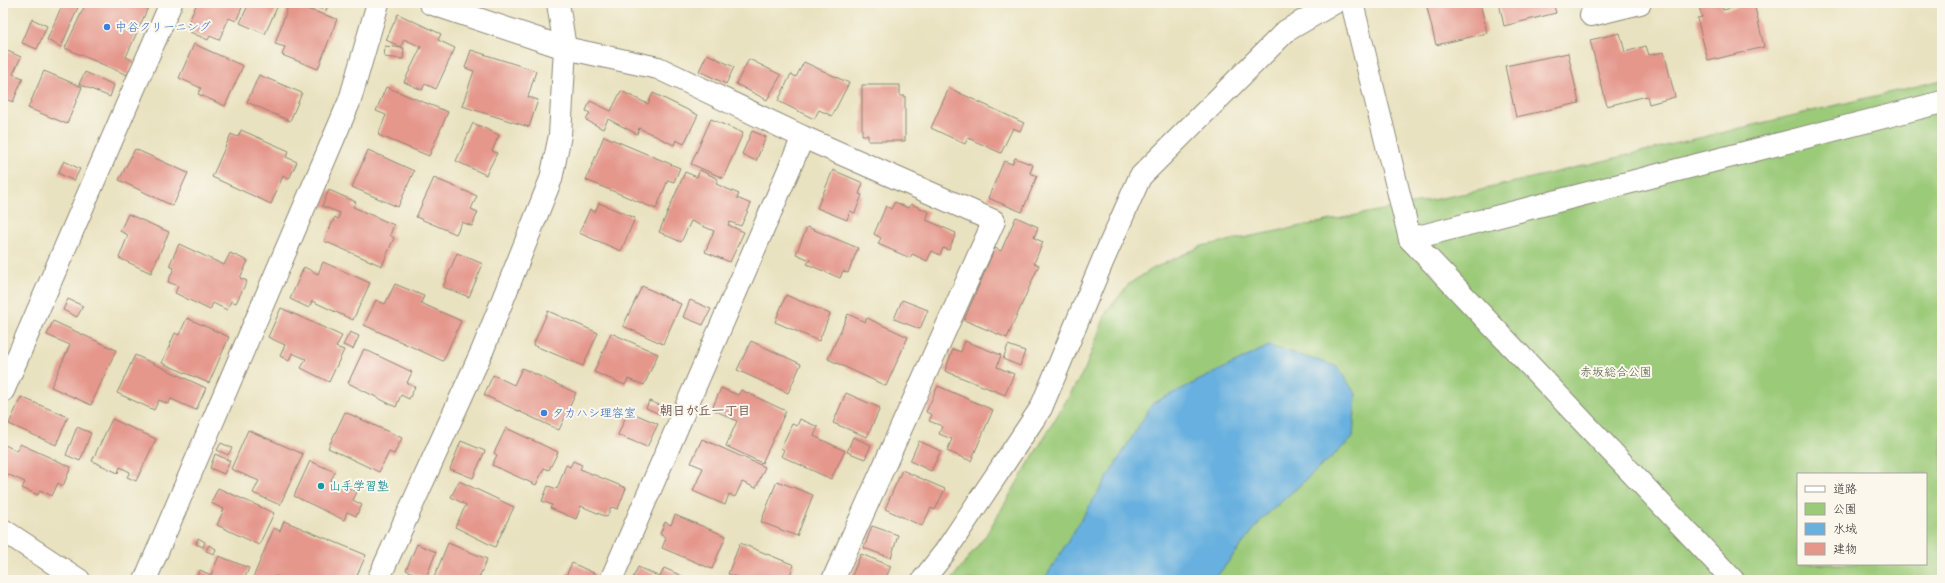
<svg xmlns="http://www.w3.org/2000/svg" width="1945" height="583" font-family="Itim,'Klee One',sans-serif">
	<rect width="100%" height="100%" fill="#fbf7ec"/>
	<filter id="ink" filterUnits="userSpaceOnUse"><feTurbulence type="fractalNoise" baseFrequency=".025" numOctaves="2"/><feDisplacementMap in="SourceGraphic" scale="8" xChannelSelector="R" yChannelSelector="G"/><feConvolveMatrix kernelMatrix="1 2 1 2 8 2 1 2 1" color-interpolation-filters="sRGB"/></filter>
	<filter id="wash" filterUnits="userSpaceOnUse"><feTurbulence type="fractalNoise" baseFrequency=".012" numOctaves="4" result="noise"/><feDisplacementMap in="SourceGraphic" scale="16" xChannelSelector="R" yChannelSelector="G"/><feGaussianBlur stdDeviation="0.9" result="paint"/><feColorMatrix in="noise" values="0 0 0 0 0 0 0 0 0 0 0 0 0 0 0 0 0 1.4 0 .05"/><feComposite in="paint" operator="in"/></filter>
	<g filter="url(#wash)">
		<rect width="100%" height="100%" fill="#e9e2c0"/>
		<path fill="#9bca79" stroke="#637a52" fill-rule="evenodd" d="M1942,80V580H951L986,535L1085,369L1107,311L1130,283L1154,268L1202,246L1477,191ZM1798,474H1926V564H1798Z"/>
		<path fill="#68b0df" stroke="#4a6e85" d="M1269,346L1336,366L1356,394L1353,438L1263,518L1214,580H1044L1153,403Z"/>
		<g id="blocks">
			<g fill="#e5978c">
				<path d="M63,3H75L79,5L61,47L47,40Z"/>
				<path d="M86,3H96L101,5L102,3H150L126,57L134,61L127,75L65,48Z"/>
				<path d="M197,3H244L236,21L229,18L219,40L210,36L208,40L190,32L192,28L187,26Z"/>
				<path d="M249,3H279L265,34L240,23Z"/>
				<path d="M289,3L337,19L318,69L282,55L285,47L275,44Z"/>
				<path d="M304,3H328L326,11Z"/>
				<path d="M1426,3H1480L1487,33L1436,45Z"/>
				<path d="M1499,3H1553L1556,13L1504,26Z"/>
				<path d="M1698,3H1721L1723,10L1754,3L1764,47L1708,61L1697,18L1702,17Z"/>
				<path d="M398,14L441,34L438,40L455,48L436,89L425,84L422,90L404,82L421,47L404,39L401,47L386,40Z"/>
				<path d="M32,19L47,26L37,49L22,43Z"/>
				<path d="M1620,33L1625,52L1646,46L1649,55L1664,52L1675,97L1649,104L1647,96L1607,106L1590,40Z"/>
				<path d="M194,44L243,66L225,106L198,94L201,88L179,78Z"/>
				<path d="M385,46L404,48L403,59L384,57Z"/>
				<path d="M3,49L21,57L13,74L23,78L13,102L3,98Z"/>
				<path d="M471,50L536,71L528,97L538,100L529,127L462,106L474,71L465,68Z"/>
				<path d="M1568,53L1579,103L1516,117L1505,66Z"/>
				<path d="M707,54L734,67L726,84L699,71Z"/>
				<path d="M749,59L781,75L767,100L736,84Z"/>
				<path d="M804,62L849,83L832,116L819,110L814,119L778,101L791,74L796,77Z"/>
				<path d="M44,71L82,87L67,124L28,108Z"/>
				<path d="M85,72L114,85L110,97L79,84Z"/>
				<path d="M259,75L302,93L290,121L247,102Z"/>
				<path d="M862,85H900V96H905V141H868V135H862Z"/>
				<path d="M386,87L448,112L429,156L378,135L386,115L376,111Z"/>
				<path d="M949,88L1024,123L1020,131L1013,128L1001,153L968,138L965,144L931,128Z"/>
				<path d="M621,91L648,104L653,93L698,115L684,144L676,140L674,145L639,128L637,134L608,119L603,129L586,120L590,113L586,111L590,101L611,111Z"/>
				<path d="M711,119L743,133L723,178L691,164Z"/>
				<path d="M473,123L499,135L492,151L497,153L486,175L456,161Z"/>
				<path d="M241,130L289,151L286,157L297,162L289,179L283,176L271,204L212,177L231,134L238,137Z"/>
				<path d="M752,131L766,137L756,161L742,154Z"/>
				<path d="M604,136L680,168L674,182L668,180L656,209L586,180Z"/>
				<path d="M135,149L188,173L173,206L119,180Z"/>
				<path d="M368,150L414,171L398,207L352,187Z"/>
				<path d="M1015,158L1033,165L1030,173L1037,176L1022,212L988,198L1004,161L1012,164Z"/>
				<path d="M64,161L80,169L74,181L58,173Z"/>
				<path d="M700,170L718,179L716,184L739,194L737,198L751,204L741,226L730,222L728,225L744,232L730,262L705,252L714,231L691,221L681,242L659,232L685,172L697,177Z"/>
				<path d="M833,170L863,183L859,194L862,195L855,213L850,211L847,220L817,208Z"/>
				<path d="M434,178L477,196L471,209L478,212L472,226L462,222L456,234L416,217Z"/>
				<path d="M329,190L356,202L353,207L394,225L390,235L394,238L382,266L324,241L335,217L338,219L340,213L322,206Z"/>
				<path d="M895,202L908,208L911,204L929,212L926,220L956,233L949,250L943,248L940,255L932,251L927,261L912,254L910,258L878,244L881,238L874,234L886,206L891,209Z"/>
				<path d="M599,203L635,218L621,251L579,233L590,209L595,212Z"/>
				<path d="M128,214L169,232L151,273L119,258L128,235L120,231Z"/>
				<path d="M1016,217L1038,227L1034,238L1043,242L1034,263L1039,265L1007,338L964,320L995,248L1001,251Z"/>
				<path d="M807,227L858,248L848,273L843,271L840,278L807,264L810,260L796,254Z"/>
				<path d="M179,244L224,265L230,253L248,261L240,278L247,281L236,303L231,301L227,310L213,303L210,310L175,293L178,286L168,282L174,268L169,266Z"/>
				<path d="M457,253L483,264L469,297L443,287Z"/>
				<path d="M323,262L370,283L353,320L312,301L309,308L290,299L304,267L318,274Z"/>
				<path d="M395,284L424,296L421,303L461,321L443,361L364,325L376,300L385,304Z"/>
				<path d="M642,286L681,304L663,344L623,326Z"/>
				<path d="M786,295L830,314L819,341L775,322Z"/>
				<path d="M68,299L83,306L77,317L63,310Z"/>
				<path d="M690,300L711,309L703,325L683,317Z"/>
				<path d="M902,300L928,310L920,329L894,319Z"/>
				<path d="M281,308L342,336L336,347L344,350L329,382L301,368L306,359L292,353L289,361L280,356L285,345L268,337Z"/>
				<path d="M548,311L598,333L583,366L533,345Z"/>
				<path d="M848,314L865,322L867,318L908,337L886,386L828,359Z"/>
				<path d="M187,318L229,337L209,383L162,363L175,333L179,335Z"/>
				<path d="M53,321L116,350L91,405L51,387L70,345L47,335Z"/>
				<path d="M350,332L359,336L353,349L343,345Z"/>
				<path d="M611,333L658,354L644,385L628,379L625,385L594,372Z"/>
				<path d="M751,341L801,364L788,393L737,370Z"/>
				<path d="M965,341L1001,355L997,367L1014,374L1005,395L945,371L953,349L961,352Z"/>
				<path d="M1008,345L1025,351L1020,366L1003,359Z"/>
				<path d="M364,349L412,372L407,383L415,387L409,399L401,395L396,407L348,383Z"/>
				<path d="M135,355L206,388L196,410L171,399L168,404L159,400L154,410L117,393Z"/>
				<path d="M522,368L576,393L559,430L484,395L493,375L514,385Z"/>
				<path d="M938,386L993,410L971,461L947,451L952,439L939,434L942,426L929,421L932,415L926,412Z"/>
				<path d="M721,388L738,395L741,390L786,411L762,463L726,446L737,421L712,409Z"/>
				<path d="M846,393L880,408L867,437L833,423Z"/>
				<path d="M21,397L68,417L56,445L9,424Z"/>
				<path d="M649,401L665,407L662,415L646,408Z"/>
				<path d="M628,411L658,424L647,447L618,435Z"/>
				<path d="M345,412L402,438L394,454L389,452L379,472L328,448Z"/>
				<path d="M112,419L156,439L136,481L127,477L130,472L120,467L118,473L92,461Z"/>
				<path d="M800,419L818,427L814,436L845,451L831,479L781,456L784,450L781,448L792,424L797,426Z"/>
				<path d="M77,427L91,433L80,461L66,455Z"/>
				<path d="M506,428L558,452L549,470L544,468L536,485L492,465L497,455L494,453Z"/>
				<path d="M248,430L303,454L280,505L253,493L259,481L231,469Z"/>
				<path d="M853,437L871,445L865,459L847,452Z"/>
				<path d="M702,439L765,467L756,488L742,482L735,497L729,494L725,505L693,491L703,468L691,463Z"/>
				<path d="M461,441L485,451L473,478L450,469Z"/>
				<path d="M919,441L941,451L931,471L910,461Z"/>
				<path d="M221,443L232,448L228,455L217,450Z"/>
				<path d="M3,444L17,451L20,444L71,467L63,486L58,483L52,496L40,490L38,495L22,488L25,482L7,474L3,483Z"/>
				<path d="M215,454L230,461L224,474L210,468Z"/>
				<path d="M310,461L335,472L331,480L357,492L353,500L362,505L356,516L347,512L344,520L294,496Z"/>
				<path d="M573,461L582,465L580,469L626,488L618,509L611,507L607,517L581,506L576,519L550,508L552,505L542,501L548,486L557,489L566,465L570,467Z"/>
				<path d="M902,470L945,489L935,510L931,508L922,526L885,509Z"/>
				<path d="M459,481L514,507L495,547L455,527L466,505L451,497Z"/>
				<path d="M777,481L813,495L797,536L761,522Z"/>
				<path d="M218,488L274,513L259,545L217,525L224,509L211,503Z"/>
				<path d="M675,515L726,536L712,569L662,548L666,538L660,534L665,522L671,525Z"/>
				<path d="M284,521L366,555L355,580H285L275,576L273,580H252L274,528L280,531Z"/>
				<path d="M872,526L898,535L891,558L864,548Z"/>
				<path d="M198,538L205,542L203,547L196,544Z"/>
				<path d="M448,543L487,559L478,580H433Z"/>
				<path d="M740,543L794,565L788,580H744L728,574Z"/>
				<path d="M417,544L436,552L426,578L406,570Z"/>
				<path d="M209,545L216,549L214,554L206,551Z"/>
				<path d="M861,554L891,566L885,580H850Z"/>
				<path d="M219,556L249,568L244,580H195L200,570L211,575Z"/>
				<path d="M572,563L596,574L593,580H564Z"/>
				<path d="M638,567L660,577L664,568L691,580H632Z"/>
			</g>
		</g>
	</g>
	<g filter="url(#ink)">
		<use href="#blocks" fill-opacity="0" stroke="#8a8676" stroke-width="1"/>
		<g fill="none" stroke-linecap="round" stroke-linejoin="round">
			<defs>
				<g id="minor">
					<path d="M430,3L565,48L658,68L803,137L994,221L833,580"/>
					<path d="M1352,3L1410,239L1733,580"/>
					<path d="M1591,15L1640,3"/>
					<path d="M1410,239L1942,102"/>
					<path d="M3,391L171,3"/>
					<path d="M3,530L79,580"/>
					<path d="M145,580L350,100L378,3"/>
					<path d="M378,580L483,349L551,179L560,135L565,48L558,3"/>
					<path d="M611,580L803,137"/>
					<path d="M923,580L945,552L1041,408L1103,260L1140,177L1286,31L1334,3"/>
				</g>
			</defs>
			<use href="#minor" stroke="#8a8676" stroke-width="24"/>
			<use href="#minor" stroke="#fff" stroke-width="22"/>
		</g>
	</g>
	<g fill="#3f7fe0" stroke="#fbf7ec" stroke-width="1.5">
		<circle cx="107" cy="27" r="4"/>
		<circle cx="544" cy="413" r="4"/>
	</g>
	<circle fill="#0f9aa8" stroke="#fbf7ec" stroke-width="1.5" cx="321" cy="486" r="4"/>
	<g text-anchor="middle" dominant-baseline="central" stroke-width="4" stroke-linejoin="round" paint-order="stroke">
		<g font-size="12" fill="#366cbe" stroke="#fbf7ec" text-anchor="start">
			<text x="115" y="27">中谷クリーニング</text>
			<text x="552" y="413">タカハシ理容室</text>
		</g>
		<g font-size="12" fill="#4d5b42" stroke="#fbf7ec">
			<text x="1616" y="372">赤坂総合公園</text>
		</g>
		<g font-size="12" fill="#0d838f" stroke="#fbf7ec" text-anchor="start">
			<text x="329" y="486">山手学習塾</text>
		</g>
		<g font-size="13" font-weight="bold" fill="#6c514d" stroke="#fbf7ec">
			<text x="705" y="410">朝日が丘一丁目</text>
		</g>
	</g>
	<rect width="1945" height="583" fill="none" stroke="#fbf7ec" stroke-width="16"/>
	<rect x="1797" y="473" width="130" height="92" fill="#fbf7ec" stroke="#a8a59f"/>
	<rect x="1805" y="486" width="20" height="6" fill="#ffffff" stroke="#a8a59f"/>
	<text x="1833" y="493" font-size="12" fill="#2b2b2b">道路</text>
	<rect x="1805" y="503" width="20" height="12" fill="#9bca79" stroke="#a8a59f"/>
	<text x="1833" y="513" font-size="12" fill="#2b2b2b">公園</text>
	<rect x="1805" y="523" width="20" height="12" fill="#68b0df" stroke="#a8a59f"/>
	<text x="1833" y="533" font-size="12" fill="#2b2b2b">水域</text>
	<rect x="1805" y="543" width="20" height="12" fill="#e5978c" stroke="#a8a59f"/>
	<text x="1833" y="553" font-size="12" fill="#2b2b2b">建物</text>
</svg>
